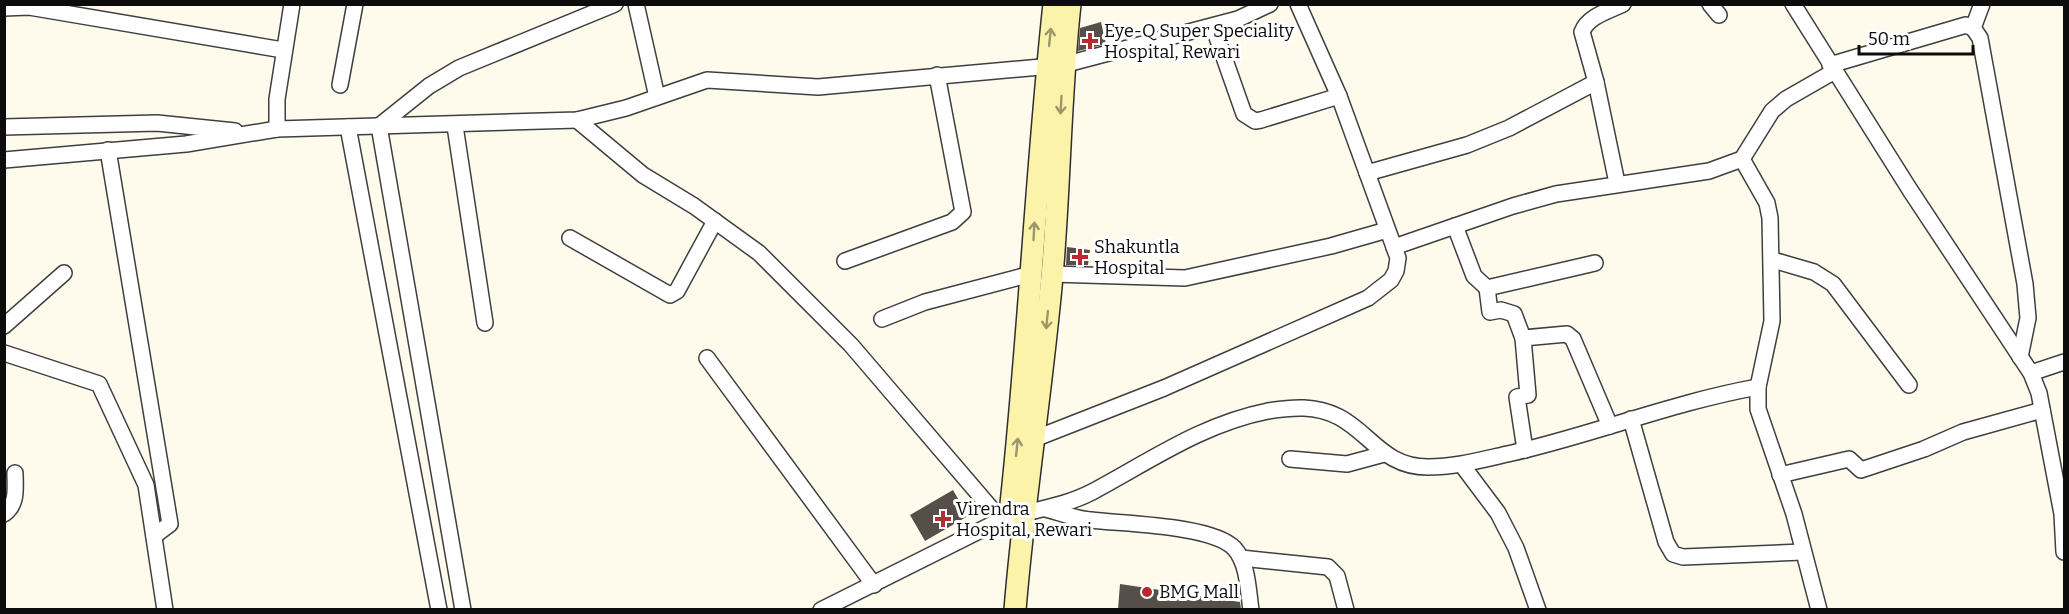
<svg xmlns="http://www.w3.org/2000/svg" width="2069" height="614" font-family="Bitter,serif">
	<rect width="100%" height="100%" fill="#fefbed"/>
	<g fill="#554e49">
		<path d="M1101,22L1106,44L1078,51L1080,28Z"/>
		<path d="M1067,247L1090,250L1088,265H1066Z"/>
		<path d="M953,490L968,516L925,541L910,515Z"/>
		<path d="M1120,584L1240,602L1241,609H1118Z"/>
	</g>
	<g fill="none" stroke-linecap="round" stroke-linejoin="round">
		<defs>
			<g id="minor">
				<path d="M636,4L657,97"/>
				<path d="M1710,4L1719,15"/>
				<path d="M1793,4L1910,190L2031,373L2039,393L2062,514L2064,552"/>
				<path d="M4,8L29,7L283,50"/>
				<path d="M1213,26L1244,114L1255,121L1261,120L1339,96"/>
				<path d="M1973,28L1982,4"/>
				<path d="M1830,65L1966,25L1973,28L1980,38L2025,284L2028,318L2020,357"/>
				<path d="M340,85L355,4"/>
				<path d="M577,120L643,175L694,206L759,253L851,345L1001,520"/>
				<path d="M455,126L485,323"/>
				<path d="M4,127L157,123L235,131"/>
				<path d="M348,127L439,610"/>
				<path d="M277,129V99L292,4"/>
				<path d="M108,150L170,524L154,536"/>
				<path d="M1742,159L1767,203L1770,218L1772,321L1758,387V409L1794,514L1819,610"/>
				<path d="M4,160L186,144L277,129L577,120L626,108L707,80L818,87L1063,65L1238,19L1270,4"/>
				<path d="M1367,173L1467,145L1509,128L1596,82"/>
				<path d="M1617,183L1596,82L1582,32C1588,16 1609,11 1623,4"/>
				<path d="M1455,226L1474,276L1487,288L1595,263"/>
				<path d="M570,238L670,295L677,291L715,221"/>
				<path d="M1394,247L1513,206L1556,194L1709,171L1742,159L1772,111L1786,99L1833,72"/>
				<path d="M1773,260L1814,272L1833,284L1909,385"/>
				<path d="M845,261L952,222L963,212L937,75"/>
				<path d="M1052,274L1185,278L1331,246L1387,230"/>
				<path d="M1487,288L1490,312L1501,310L1514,314L1523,338L1567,334L1573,339L1610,426"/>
				<path d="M882,319L925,302L1031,274"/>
				<path d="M4,326L64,273"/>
				<path d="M1523,338L1528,395L1517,397L1525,450"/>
				<path d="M4,353L99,384L146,485L165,610"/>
				<path d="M707,358L874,585"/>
				<path d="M2031,373L2064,362"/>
				<path d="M1631,419L1666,542L1673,554L1683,557L1803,552"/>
				<path d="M1034,439L1164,388L1368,298L1391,280L1396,271L1398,258L1339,96L1298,4"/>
				<path d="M1290,459L1347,464L1384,454"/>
				<path d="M1462,465L1498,513L1516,548L1538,610"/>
				<path d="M1780,475L1849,459L1861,470L1924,449L1963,432L2042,410"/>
				<path d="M1046,509C1061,513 1076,519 1091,520C1123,524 1212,525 1234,548C1248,563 1248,590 1251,610"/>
				<path d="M4,514C18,504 15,488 15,473"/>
				<path d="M1241,558L1328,567L1337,576L1346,610"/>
				<path d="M463,610L379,126L429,86L459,68L615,4"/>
				<path d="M821,610L1001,520C1031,510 1063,507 1092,492C1150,461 1202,424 1268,411C1292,407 1316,405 1339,417C1371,434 1384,467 1428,467C1457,467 1484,459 1512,453C1595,434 1674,402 1758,387"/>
			</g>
			<g id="secondary">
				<path d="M1011,504C1029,338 1036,171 1054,4"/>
				<path d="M1015,610C1024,498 1042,388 1052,276C1060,186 1060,95 1070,4"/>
			</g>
		</defs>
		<use href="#minor" stroke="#3f3f3f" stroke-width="18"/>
		<use href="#secondary" stroke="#2e2e2e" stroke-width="24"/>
		<use href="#minor" stroke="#fff" stroke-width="15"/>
		<use href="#secondary" stroke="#fcf3aa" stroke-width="21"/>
	</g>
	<defs><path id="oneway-shaft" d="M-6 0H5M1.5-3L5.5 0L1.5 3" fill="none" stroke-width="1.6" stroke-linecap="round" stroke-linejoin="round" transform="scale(1.5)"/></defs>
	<g stroke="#9c976b">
		<use href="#oneway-shaft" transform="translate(1050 37) rotate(-84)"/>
		<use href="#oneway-shaft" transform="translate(1061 105) rotate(93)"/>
		<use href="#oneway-shaft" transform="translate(1034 231) rotate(-87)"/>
		<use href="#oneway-shaft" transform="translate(1047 320) rotate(96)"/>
		<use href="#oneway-shaft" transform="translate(1017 447) rotate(-84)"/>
	</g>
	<g fill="#b72a31" stroke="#fff" stroke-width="2">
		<path d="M1087 32h6v6h6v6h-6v6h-6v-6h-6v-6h6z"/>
		<path d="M1077 248h6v6h6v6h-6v6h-6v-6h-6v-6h6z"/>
		<path d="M940 510h6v6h6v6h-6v6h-6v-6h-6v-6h6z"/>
		<circle cx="1147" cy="592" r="6"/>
	</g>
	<g text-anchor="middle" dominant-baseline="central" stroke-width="6" stroke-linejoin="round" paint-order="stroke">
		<g font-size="18" fill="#0c0c0c" stroke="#fff" text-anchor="start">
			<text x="1104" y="31">Eye-Q Super Speciality<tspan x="1104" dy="21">Hospital, Rewari</tspan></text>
			<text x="1094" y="247">Shakuntla<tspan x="1094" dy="21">Hospital</tspan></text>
			<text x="956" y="509">Virendra<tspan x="956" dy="21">Hospital, Rewari</tspan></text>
			<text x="1159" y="592">BMG Mall</text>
		</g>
	</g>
	<rect width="2069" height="614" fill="none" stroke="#0c0c0c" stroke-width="12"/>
	<path d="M1859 45v9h114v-9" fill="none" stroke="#0c0c0c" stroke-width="3"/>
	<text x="1868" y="45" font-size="18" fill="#0c0c0c" stroke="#ffffff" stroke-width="4.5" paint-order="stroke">50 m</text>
</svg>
